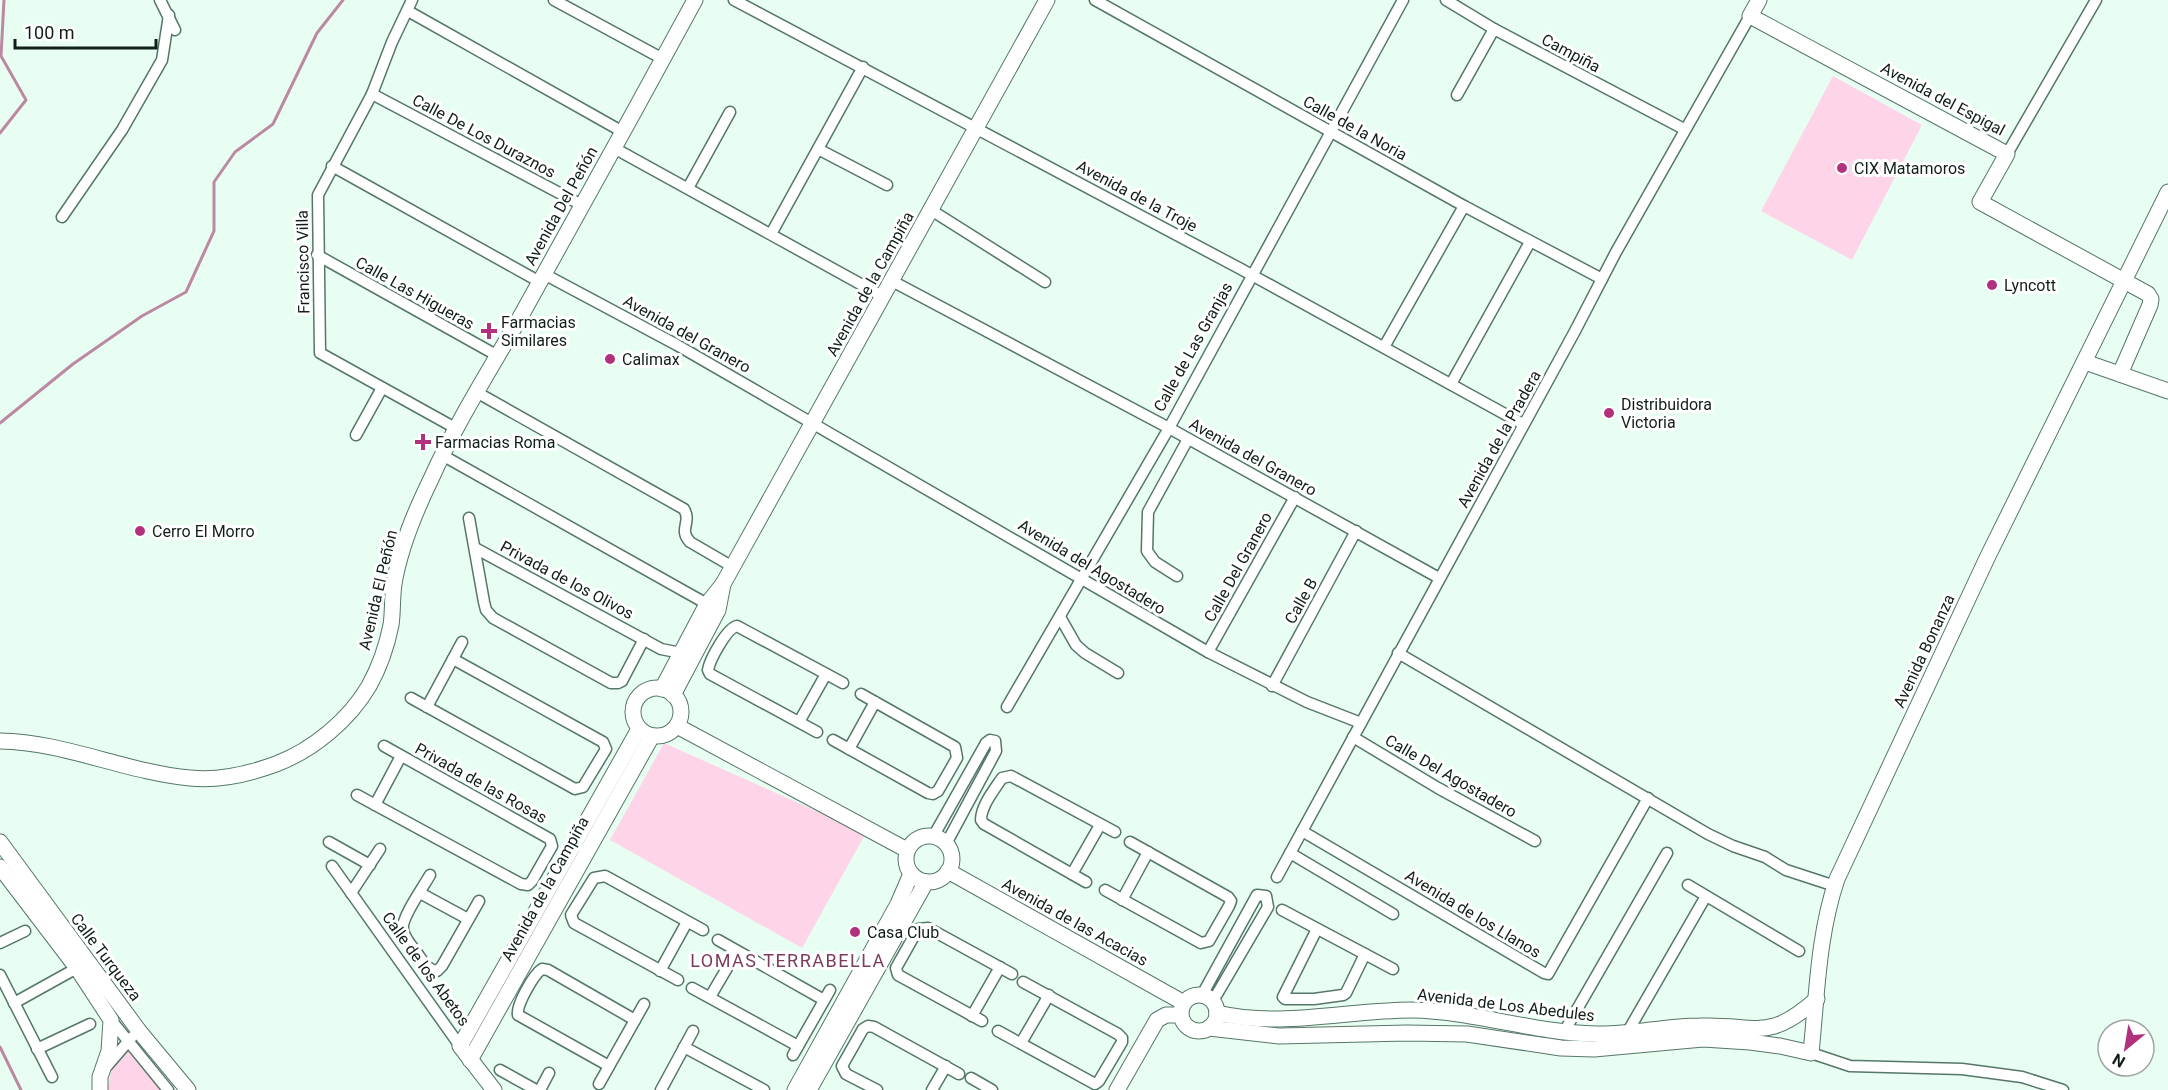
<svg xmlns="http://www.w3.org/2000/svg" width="2168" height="1090" font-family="Roboto,sans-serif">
	<rect width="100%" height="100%" fill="#e8fef3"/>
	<g fill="#fed5e8">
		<path d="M1833,76L1922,125L1852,260L1761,211Z"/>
		<path d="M664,743L866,833L802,948L610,840Z"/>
		<path d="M128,1049L161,1090H107L113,1064Z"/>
	</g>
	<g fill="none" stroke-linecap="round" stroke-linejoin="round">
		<g stroke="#bb8aa1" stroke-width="3">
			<path d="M0,133L26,100L1,56L4,0"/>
			<path d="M0,423L73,364L142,316L186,292L214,231V182L235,152L273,124L317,33L343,0"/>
			<path d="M0,1047L21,1090"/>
		</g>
		<defs>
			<g id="street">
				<path d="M160,0L175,30"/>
				<path d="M412,0L392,42L372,94L318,195L320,353L457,429"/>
				<path d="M554,0L663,59"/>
				<path d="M734,0L1239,268L1523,424"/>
				<path d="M1095,0L1464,206L1602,279"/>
				<path d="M1446,0L1494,29L1684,129"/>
				<path d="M408,11L623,132"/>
				<path d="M372,94L582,205"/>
				<path d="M1457,95L1494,29"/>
				<path d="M614,148L884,297"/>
				<path d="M818,149L887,185"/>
				<path d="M2007,154L2096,0"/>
				<path d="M332,166L540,282"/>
				<path d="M688,188L730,112"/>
				<path d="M931,210L1045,282"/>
				<path d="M62,217L122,130L162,60L169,15"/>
				<path d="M771,234L863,67"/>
				<path d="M317,255L498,356"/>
				<path d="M544,274L677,345L1208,652L1307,702L1361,723"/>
				<path d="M892,281L1169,428L1439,578"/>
				<path d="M1384,347L1464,206"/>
				<path d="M1451,384L1530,242"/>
				<path d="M478,393L684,509C692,523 678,529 690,542L733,567"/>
				<path d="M356,435L382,388"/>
				<path d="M442,455L707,604"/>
				<path d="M469,518L484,602L486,610L493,618L611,683H618L622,681L644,639"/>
				<path d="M475,548L661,649L681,653"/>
				<path d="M1177,576L1155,562L1147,551L1148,512L1188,439"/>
				<path d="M1060,617L1076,645L1085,653L1118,673"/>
				<path d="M1208,652L1295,497"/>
				<path d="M1398,653L1708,834L1733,846L1765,857L1786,870L1835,886"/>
				<path d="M1272,686L1356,531"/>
				<path d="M411,698L575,789L583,787L606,749L603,742L453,659"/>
				<path d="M427,707L462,642"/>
				<path d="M1007,707L1169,428L1403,0"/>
				<path d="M799,722L826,674"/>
				<path d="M817,732L710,674L708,670C710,659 727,628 737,626L843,683"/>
				<path d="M1353,737L1438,788L1535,841"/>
				<path d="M833,740L928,793L933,794L938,791L957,758L955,747L861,694"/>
				<path d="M849,749L875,702"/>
				<path d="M357,795L521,884L528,885L532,881L552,846L550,839L384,746"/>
				<path d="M375,805L401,756"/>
				<path d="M1302,831L1544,973L1548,974L1648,798"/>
				<path d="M933,837L986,743L990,740L995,741L996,751L946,844"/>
				<path d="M329,842L370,865"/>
				<path d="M1290,853L1393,914"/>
				<path d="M332,866L460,1046"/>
				<path d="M1072,874L1100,825"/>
				<path d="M430,875C424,886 401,918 403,929C404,938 412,946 417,953C423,961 427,970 437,971L442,966L479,901"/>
				<path d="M1277,877L1575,331L1616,252L1750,16"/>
				<path d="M1086,882L984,824L981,820C981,806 994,790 1002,778L1011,776L1115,832"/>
				<path d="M1688,885L1799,951"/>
				<path d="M1105,890L1201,943L1209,941L1229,906L1231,901L1228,897L1130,842"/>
				<path d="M351,893L380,849"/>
				<path d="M420,893L468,919"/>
				<path d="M1122,900L1148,852"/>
				<path d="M1282,910L1393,969"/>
				<path d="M1317,929L1283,997L1285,999H1314L1343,995L1346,993L1365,954"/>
				<path d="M718,940L824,1000"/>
				<path d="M0,943L25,931"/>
				<path d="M660,971L687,922"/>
				<path d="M0,975L52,1077"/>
				<path d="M678,980L574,923L571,915L594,878L605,876L703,930"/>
				<path d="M692,988L798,1046"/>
				<path d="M1202,995L1257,895L1266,896L1268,907L1213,1001"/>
				<path d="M710,997L737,951"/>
				<path d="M14,1003L77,968"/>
				<path d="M972,1016L1000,967"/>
				<path d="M111,1020L168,1090"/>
				<path d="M982,1021L898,975L896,968L918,929L928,928L1012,974"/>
				<path d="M998,1031L1095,1084L1099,1081L1122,1042V1038L1118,1034L1023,982"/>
				<path d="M1564,1032L1667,853"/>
				<path d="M1627,1033L1706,896"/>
				<path d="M1021,1043L1049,995"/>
				<path d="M684,1047L764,1090"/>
				<path d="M37,1049L90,1024"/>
				<path d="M1811,1053L1850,1066L1962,1069L2022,1077L2063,1090"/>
				<path d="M793,1055L830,990"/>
				<path d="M107,1066L132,1037"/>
				<path d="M609,1066L518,1015C516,1005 534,974 542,969L548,970L635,1020"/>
				<path d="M500,1070L536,1090"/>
				<path d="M971,1078L992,1090"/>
				<path d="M599,1084L644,1004"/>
				<path d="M540,1090L549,1073"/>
				<path d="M661,1090L693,1031"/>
				<path d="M877,1090L846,1074L842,1066L863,1029L868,1026L874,1027L959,1074"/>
				<path d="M932,1090L946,1066"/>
			</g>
			<g id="secondary">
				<path d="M1759,0L1750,16L2007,154L1980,202L2148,294L2151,299L2150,305L2120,374"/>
				<path d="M2085,362L2168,391"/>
				<circle cx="657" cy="712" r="24"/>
				<path d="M662,689L707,604L723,584L1047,0"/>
				<path d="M673,695L718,610L723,584"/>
				<path d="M677,726L907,850"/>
				<path d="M0,741C65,742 125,772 190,778C219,781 249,774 276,764C313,750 349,720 369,686C379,668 387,645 391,625C393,612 392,597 394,584C400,547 415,512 431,479C456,423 491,368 522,314C580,210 638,105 695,0"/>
				<circle cx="929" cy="859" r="23"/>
				<path d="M0,842L139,1031L188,1090"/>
				<path d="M0,867L77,968L111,1020L109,1051L100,1077V1090"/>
				<path d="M948,871L1184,1003"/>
				<circle cx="1199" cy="1013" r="18"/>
				<path d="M1217,1013C1281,1028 1347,1010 1412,1010C1474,1011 1534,1033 1596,1034C1631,1035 1665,1026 1700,1026C1758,1024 1767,1043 1817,999"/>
				<path d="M1209,1028L1279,1036L1407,1033L1467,1034L1561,1048L1594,1049L1703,1039L1750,1042L1780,1046L1811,1053C1817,994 1818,935 1837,879L1988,556L2168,192"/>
				<path d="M470,1060L652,736"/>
				<path d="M494,1090L460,1046L639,729"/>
				<path d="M795,1090L898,904L911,874"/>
				<path d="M809,1090L926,882"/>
				<path d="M1117,1090L1157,1020L1166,1015H1181"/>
			</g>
		</defs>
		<use href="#street" stroke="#557767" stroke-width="13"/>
		<use href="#secondary" stroke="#557767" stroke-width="17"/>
		<use href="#street" stroke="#fff" stroke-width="10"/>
		<use href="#secondary" stroke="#fff" stroke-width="15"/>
	</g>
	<g fill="#b2317c" stroke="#fff" stroke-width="2">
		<circle cx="1842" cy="168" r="6"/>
		<circle cx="1992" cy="285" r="6"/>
		<path d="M486 322h6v6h6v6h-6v6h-6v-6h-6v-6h6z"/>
		<circle cx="610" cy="359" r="6"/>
		<circle cx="1609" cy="413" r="6"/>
		<path d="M420 433h6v6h6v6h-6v6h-6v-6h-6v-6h6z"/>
		<circle cx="140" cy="531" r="6"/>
		<circle cx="855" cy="932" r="6"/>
	</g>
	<g text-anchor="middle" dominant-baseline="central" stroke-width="6" stroke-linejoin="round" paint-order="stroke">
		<g font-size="16" fill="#111f19" stroke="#fff">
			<text transform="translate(1571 53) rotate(28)">Campiña</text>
			<text transform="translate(1943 99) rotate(28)">Avenida del Espigal</text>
			<text transform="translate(1355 128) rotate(29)">Calle de la Noria</text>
			<text transform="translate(484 136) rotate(28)">Calle De Los Duraznos</text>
			<text transform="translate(1137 196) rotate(28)">Avenida de la Troje</text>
			<text transform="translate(561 206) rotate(-61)">Avenida Del Peñón</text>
			<text transform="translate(303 262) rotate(-91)">Francisco Villa</text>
			<text transform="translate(870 284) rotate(-61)">Avenida de la Campiña</text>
			<text transform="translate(415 293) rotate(29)">Calle Las Higueras</text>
			<text transform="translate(687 334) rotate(29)">Avenida del Granero</text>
			<text transform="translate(1193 347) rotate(-61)">Calle de Las Granjas</text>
			<text transform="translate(1499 439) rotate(-61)">Avenida de la Pradera</text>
			<text transform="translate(1253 457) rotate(29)">Avenida del Granero</text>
			<text transform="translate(1092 567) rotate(31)">Avenida del Agostadero</text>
			<text transform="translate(1238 567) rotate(-61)">Calle Del Granero</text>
			<text transform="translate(567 580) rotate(28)">Privada de los Olivos</text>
			<text transform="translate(378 590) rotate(-77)">Avenida El Peñón</text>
			<text transform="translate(1301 601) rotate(-61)">Calle B</text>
			<text transform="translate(1924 651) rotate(-65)">Avenida Bonanza</text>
			<text transform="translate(1451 776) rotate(30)">Calle Del Agostadero</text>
			<text transform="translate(481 783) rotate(29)">Privada de las Rosas</text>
			<text transform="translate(545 889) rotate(-61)">Avenida de la Campiña</text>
			<text transform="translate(1473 914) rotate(31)">Avenida de los Llanos</text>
			<text transform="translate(1075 922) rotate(29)">Avenida de las Acacias</text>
			<text transform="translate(106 957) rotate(53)">Calle Turqueza</text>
			<text transform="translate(426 969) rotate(54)">Calle de los Abetos</text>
			<text transform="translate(1506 1005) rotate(7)">Avenida de Los Abedules</text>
		</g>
		<g font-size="16" fill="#111f19" stroke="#fff" text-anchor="start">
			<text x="1854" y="168">CIX Matamoros</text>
			<text x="2004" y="285">Lyncott</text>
			<text x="501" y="322">Farmacias<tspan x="501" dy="18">Similares</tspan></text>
			<text x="622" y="359">Calimax</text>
			<text x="1621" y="404">Distribuidora<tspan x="1621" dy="18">Victoria</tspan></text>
			<text x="435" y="442">Farmacias Roma</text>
			<text x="152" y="531">Cerro El Morro</text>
			<text x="867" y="932">Casa Club</text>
		</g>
		<g font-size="18" letter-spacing="1.5" fill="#7d3c5e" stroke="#fff">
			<text x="788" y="960">LOMAS TERRABELLA</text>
		</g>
	</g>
	<g transform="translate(2126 1048) rotate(210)"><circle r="28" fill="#ffffff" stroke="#a0a5a3" stroke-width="1.5"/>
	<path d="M0-4.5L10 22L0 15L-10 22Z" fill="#b2317c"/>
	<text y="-9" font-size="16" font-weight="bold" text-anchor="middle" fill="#111f19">N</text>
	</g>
	<path d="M15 39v9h141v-9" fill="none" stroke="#111f19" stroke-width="3"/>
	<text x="24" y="39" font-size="18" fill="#111f19" stroke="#ffffff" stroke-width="4.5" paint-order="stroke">100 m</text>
</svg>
